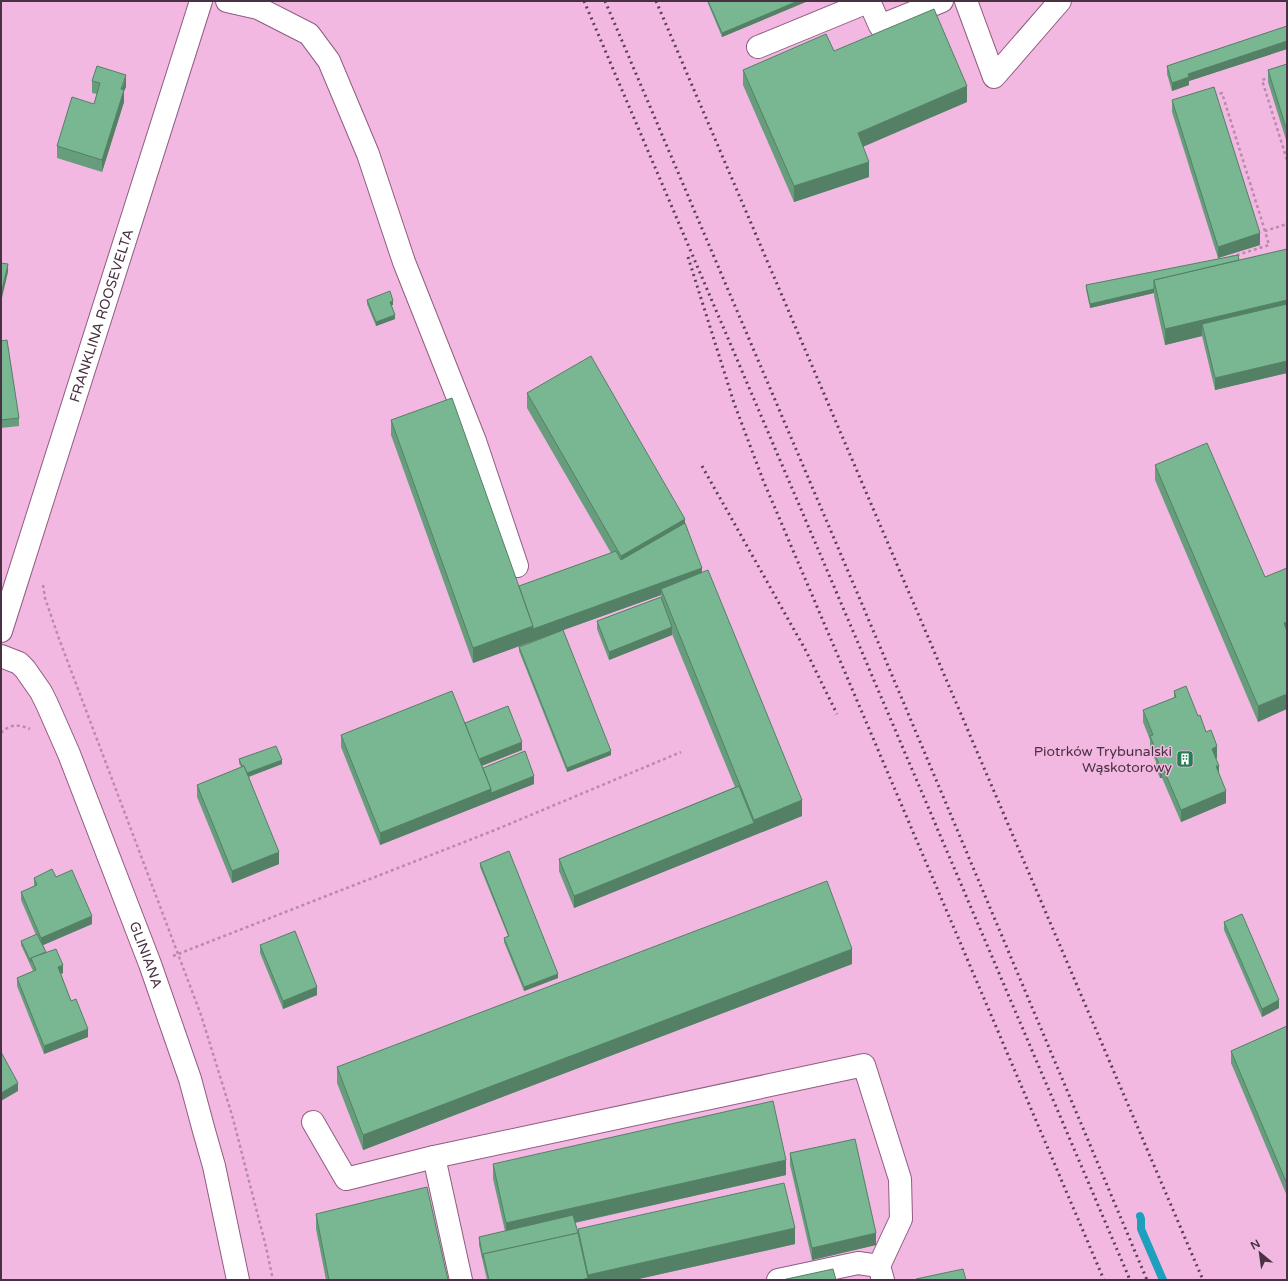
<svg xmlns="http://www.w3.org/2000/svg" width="1288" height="1281" font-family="'Varela Round',sans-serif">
	<rect width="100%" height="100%" fill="#f2b8e1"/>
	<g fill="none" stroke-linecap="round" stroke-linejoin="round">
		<path stroke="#1e9fbb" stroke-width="8" d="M1140,1216L1141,1219V1229L1163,1280"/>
		<defs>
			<g id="minor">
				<path d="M227,1L258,8L309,34L329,61L368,154L404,262L475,441L517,566"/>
				<path d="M869,1L880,26L942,1"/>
				<path d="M966,1L994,77L1060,1"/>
				<path d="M758,47L870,1"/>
				<path id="s1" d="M1,631L201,1"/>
				<path id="s2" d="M1,656L19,663L25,669L41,692L47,704L69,754L150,964L190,1079L204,1131L214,1166L238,1280"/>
				<path d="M313,1122L346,1179L434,1157L864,1065L900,1179L901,1219L879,1266L883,1280"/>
				<path d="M434,1157L461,1280"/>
				<path d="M778,1280L858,1263L879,1266"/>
			</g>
		</defs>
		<use href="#minor" stroke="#905c82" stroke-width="24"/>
		<g stroke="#b88aab" stroke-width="2.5" stroke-dasharray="3 3" stroke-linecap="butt">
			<path d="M1271,77L1262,80L1287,160"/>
			<path d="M1214,96L1222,93L1265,231"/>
			<path d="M1231,257L1269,245L1265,231L1287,224"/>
			<path d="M43,585L45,598L58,636L201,1015L232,1115L266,1247L273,1280"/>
			<path d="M1,733C9,724 19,724 30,729"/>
			<path d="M173,956L495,830L681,752"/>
		</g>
		<use href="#minor" stroke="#fff" stroke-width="22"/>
		<g stroke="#5a4053" stroke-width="3" stroke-dasharray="2 4" stroke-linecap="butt">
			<path d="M584,1L1130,1280"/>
			<path d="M605,1L859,597L1147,1280"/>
			<path d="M656,1L1203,1280"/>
			<path d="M688,257L734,403L763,480L1104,1280"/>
			<path d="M702,466L806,651L837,714"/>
		</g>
	</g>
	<g fill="#679d7d">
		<path d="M707,1H808L722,37Z"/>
		<path d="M1287,26V49L1189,81V85L1172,91L1167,74V66Z"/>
		<path d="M834,51L967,102L863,146L869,177L794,202L743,85V70Z"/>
		<path d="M1287,64V143L1268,82V70Z"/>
		<path d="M92,81L126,87L124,91V102L102,172L57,158V146L94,104L97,94L92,93Z"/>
		<path d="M1172,100L1260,245L1218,258L1172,112Z"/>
		<path d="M1287,249V373L1215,390L1202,336L1165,345L1154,296V293L1090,308L1086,289V285L1239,260Z"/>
		<path d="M367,300L393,305H391L395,319L376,326L367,304Z"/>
		<path d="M1,341L19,418V426L1,428Z"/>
		<path d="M527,393L685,523L702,573L802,816L574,908L559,871V859L735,787L672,634V635L609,660L597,629V621L661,597V595L563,630L611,755L567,772L519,651V647L541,638L473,663L391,435V420L519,586L611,553L527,408Z"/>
		<path d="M1155,465L1265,577L1258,722L1155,480Z"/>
		<path d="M1174,691L1198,716L1206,732L1217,758L1216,759L1219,773L1226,803L1181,822L1162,778H1160L1156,769V762L1150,748V740L1143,722V710L1174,698Z"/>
		<path d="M465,723L522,750L482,766L483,768L534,784L380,845L341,747V735Z"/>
		<path d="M239,759L282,764L249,777L279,864L232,883L197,797V785L241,767L239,763Z"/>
		<path d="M480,863L558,978L524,991L504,942V938L508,936L480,867Z"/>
		<path d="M56,877L92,924L43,945L46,952L63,973L61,974L71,1001L88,1037L44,1054L17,986V978L33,971L21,945V941L36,935L21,900V892L34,886V878Z"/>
		<path d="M1224,922L1279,1008L1262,1017L1224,930Z"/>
		<path d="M260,945L317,995L283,1009L260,953Z"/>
		<path d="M852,964L363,1150L337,1083V1067Z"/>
		<path d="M1287,1026V1196L1231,1063V1051Z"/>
		<path d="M790,1153L876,1245L812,1260L790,1165Z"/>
		<path d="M493,1164L786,1175L575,1223L578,1233V1229L795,1244L634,1280H487L479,1245V1237L505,1231L493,1179Z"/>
		<path d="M316,1214L448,1280H326L316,1229Z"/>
	</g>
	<g fill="#548066">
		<path d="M798,1H808L722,37V33Z"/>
		<path d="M1287,41V49L1189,81V85L1172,91V83L1188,74Z"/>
		<path d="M126,75V87L124,91V102L102,172V160Z"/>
		<path d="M967,86V102L858,149V133Z"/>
		<path d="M869,162V177L794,202V186Z"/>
		<path d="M1260,233V245L1218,258V247Z"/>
		<path d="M8,264V272L1,302V294Z"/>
		<path d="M1154,289V293L1090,308V304Z"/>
		<path d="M1287,300V316L1202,324V336L1165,345V329Z"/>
		<path d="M393,301V305L390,306V302Z"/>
		<path d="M395,315V319L376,326V322Z"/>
		<path d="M1287,361V373L1215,390V378Z"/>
		<path d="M685,519V535L621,571V556Z"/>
		<path d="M702,568V580L661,589V595L533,641V629Z"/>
		<path d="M1287,622V637L1284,623Z"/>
		<path d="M533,626V641L473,663V648Z"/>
		<path d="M672,627V635L609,660V652Z"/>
		<path d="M1287,694V709L1258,722V706Z"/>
		<path d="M522,742V750L478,767V759Z"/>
		<path d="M1217,746V758L1212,761V749Z"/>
		<path d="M611,751V755L567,772V768Z"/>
		<path d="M282,760V764L245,778V774Z"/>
		<rect x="1160" y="766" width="2" height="12"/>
		<path d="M1216,766H1219V777Z"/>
		<path d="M534,776V784L491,801V793Z"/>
		<path d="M491,789V801L380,845V833Z"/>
		<path d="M1226,791V803L1181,822V810Z"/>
		<path d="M802,800V816L574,908V896L754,823V820Z"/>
		<path d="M279,852V864L232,883V871Z"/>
		<path d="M92,916V924L41,946V938Z"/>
		<path d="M852,949V964L363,1150V1135Z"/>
		<path d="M63,965V973L58,975V967Z"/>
		<path d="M558,974V978L524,991V987Z"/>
		<path d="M317,987V995L283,1009V1001Z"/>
		<path d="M1279,1000V1008L1262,1017V1009Z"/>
		<path d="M88,1029V1037L44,1054V1046Z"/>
		<path d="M18,1083V1091L1,1101V1093Z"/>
		<path d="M786,1160V1175L506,1238V1223Z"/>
		<path d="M795,1228V1244L634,1280H582L588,1278V1275Z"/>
		<path d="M876,1233V1245L812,1260V1248Z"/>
	</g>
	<g fill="#78b791" stroke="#548066">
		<path d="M708,1H798L722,33Z"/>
		<path d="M934,9L967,86L858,133L869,162L794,186L743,70L826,34L834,51Z"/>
		<path d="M1287,26V41L1188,74L1189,77L1172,83L1167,66Z"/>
		<path d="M1287,64V131L1268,70Z"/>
		<path d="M97,66L126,75L121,89L124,90L102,160L57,146L72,97L94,104L100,83L92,81Z"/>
		<path d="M1214,87L1260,233L1218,247L1172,100Z"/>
		<path d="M1287,249V300L1165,329L1154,280Z"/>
		<path d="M1238,255L1239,260L1154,280V289L1090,304L1086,285Z"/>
		<path d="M1,263L8,264L1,294Z"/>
		<path d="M390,291L393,301L390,302L395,315L376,322L367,300Z"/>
		<path d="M1287,304V361L1215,378L1202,324Z"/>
		<path d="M7,340L19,418L1,420V341Z"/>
		<path d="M591,356L685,519L621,556L527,393Z"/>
		<path d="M452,398L533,626L473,648L391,420Z"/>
		<path d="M1207,443L1265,577L1287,568V622L1284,623L1287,631V694L1258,706L1155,465Z"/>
		<path d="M685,523L702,568L533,629V626L519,586L616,551L621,560Z"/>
		<path d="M708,570L802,800L754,820L661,589Z"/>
		<path d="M661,597L672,627L609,652L597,621Z"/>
		<path d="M563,630L611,751L567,768L519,647Z"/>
		<path d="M1186,686L1198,716L1200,715L1206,732L1211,730L1217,746L1212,749L1219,766H1216L1226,791L1181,810L1162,766H1160L1156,757L1158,756L1150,736L1153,735L1143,710L1176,697L1174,691Z"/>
		<path d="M452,691L491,789L380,833L341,735Z"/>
		<path d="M508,706L522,742L479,759L465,723Z"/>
		<path d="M276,746L282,760L247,773L244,766H242L239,759Z"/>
		<path d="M525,751L534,776L491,793V789L483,768Z"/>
		<path d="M244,766L279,852L232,871L197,785Z"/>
		<path d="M739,786L754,823L574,896L559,859Z"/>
		<path d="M509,851L558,974L524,987L504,938L509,936L480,863Z"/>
		<path d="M52,869L56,877L72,870L92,916L41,938L21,892L37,885L34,878Z"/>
		<path d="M827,881L852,949L363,1135L337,1067Z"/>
		<path d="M1242,914L1279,1000L1262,1009L1224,922Z"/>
		<path d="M295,931L317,987L283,1001L260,945Z"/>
		<path d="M37,934L46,952L31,958V962L21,941Z"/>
		<path d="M56,949L63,965L58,967L71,1001L76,999L88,1029L44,1046L17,978L36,970L31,958Z"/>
		<path d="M1287,1026V1184L1231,1051Z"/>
		<path d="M1,1052L18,1083L1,1093Z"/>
		<path d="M773,1101L786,1160L506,1223L493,1164Z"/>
		<path d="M855,1139L876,1233L812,1248L790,1153Z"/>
		<path d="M784,1183L795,1228L588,1275L578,1229Z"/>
		<path d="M427,1187L448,1280H329L316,1214Z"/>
		<path d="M573,1215L578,1233L483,1254V1258L479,1237Z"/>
		<path d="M578,1233L588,1278L582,1280H489L483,1254Z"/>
		<path d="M833,1269L836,1280H782Z"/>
		<path d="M963,1269L966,1280H916V1279Z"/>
	</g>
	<defs>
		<symbol id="building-square" viewBox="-11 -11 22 22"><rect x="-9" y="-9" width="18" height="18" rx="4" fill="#277e52" stroke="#f2b8e1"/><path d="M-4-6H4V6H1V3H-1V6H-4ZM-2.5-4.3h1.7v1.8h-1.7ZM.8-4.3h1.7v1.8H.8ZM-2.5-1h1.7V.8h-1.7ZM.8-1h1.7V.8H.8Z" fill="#fff"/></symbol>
	</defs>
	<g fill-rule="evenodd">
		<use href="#building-square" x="1175" y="749" width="20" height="20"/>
	</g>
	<g text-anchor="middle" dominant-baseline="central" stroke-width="3" stroke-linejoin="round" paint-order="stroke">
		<g font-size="14" fill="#483142" stroke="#f2b8e1">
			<text stroke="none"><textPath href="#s1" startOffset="331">FRANKLINA ROOSEVELTA</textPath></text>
			<text stroke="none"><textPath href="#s2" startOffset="339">GLINIANA</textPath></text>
		</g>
		<g font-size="14" fill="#483142" stroke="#f2b8e1" text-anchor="end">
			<text x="1172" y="751">Piotrków Trybunalski<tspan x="1172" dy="16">Wąskotorowy</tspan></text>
		</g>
	</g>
	<rect width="1288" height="1281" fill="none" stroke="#483142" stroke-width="4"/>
	<g transform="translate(1260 1253) rotate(331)" stroke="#f2b8e1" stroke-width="3" paint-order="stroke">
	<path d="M0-3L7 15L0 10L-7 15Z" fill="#483142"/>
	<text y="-6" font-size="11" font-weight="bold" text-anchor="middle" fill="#483142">N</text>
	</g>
</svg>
